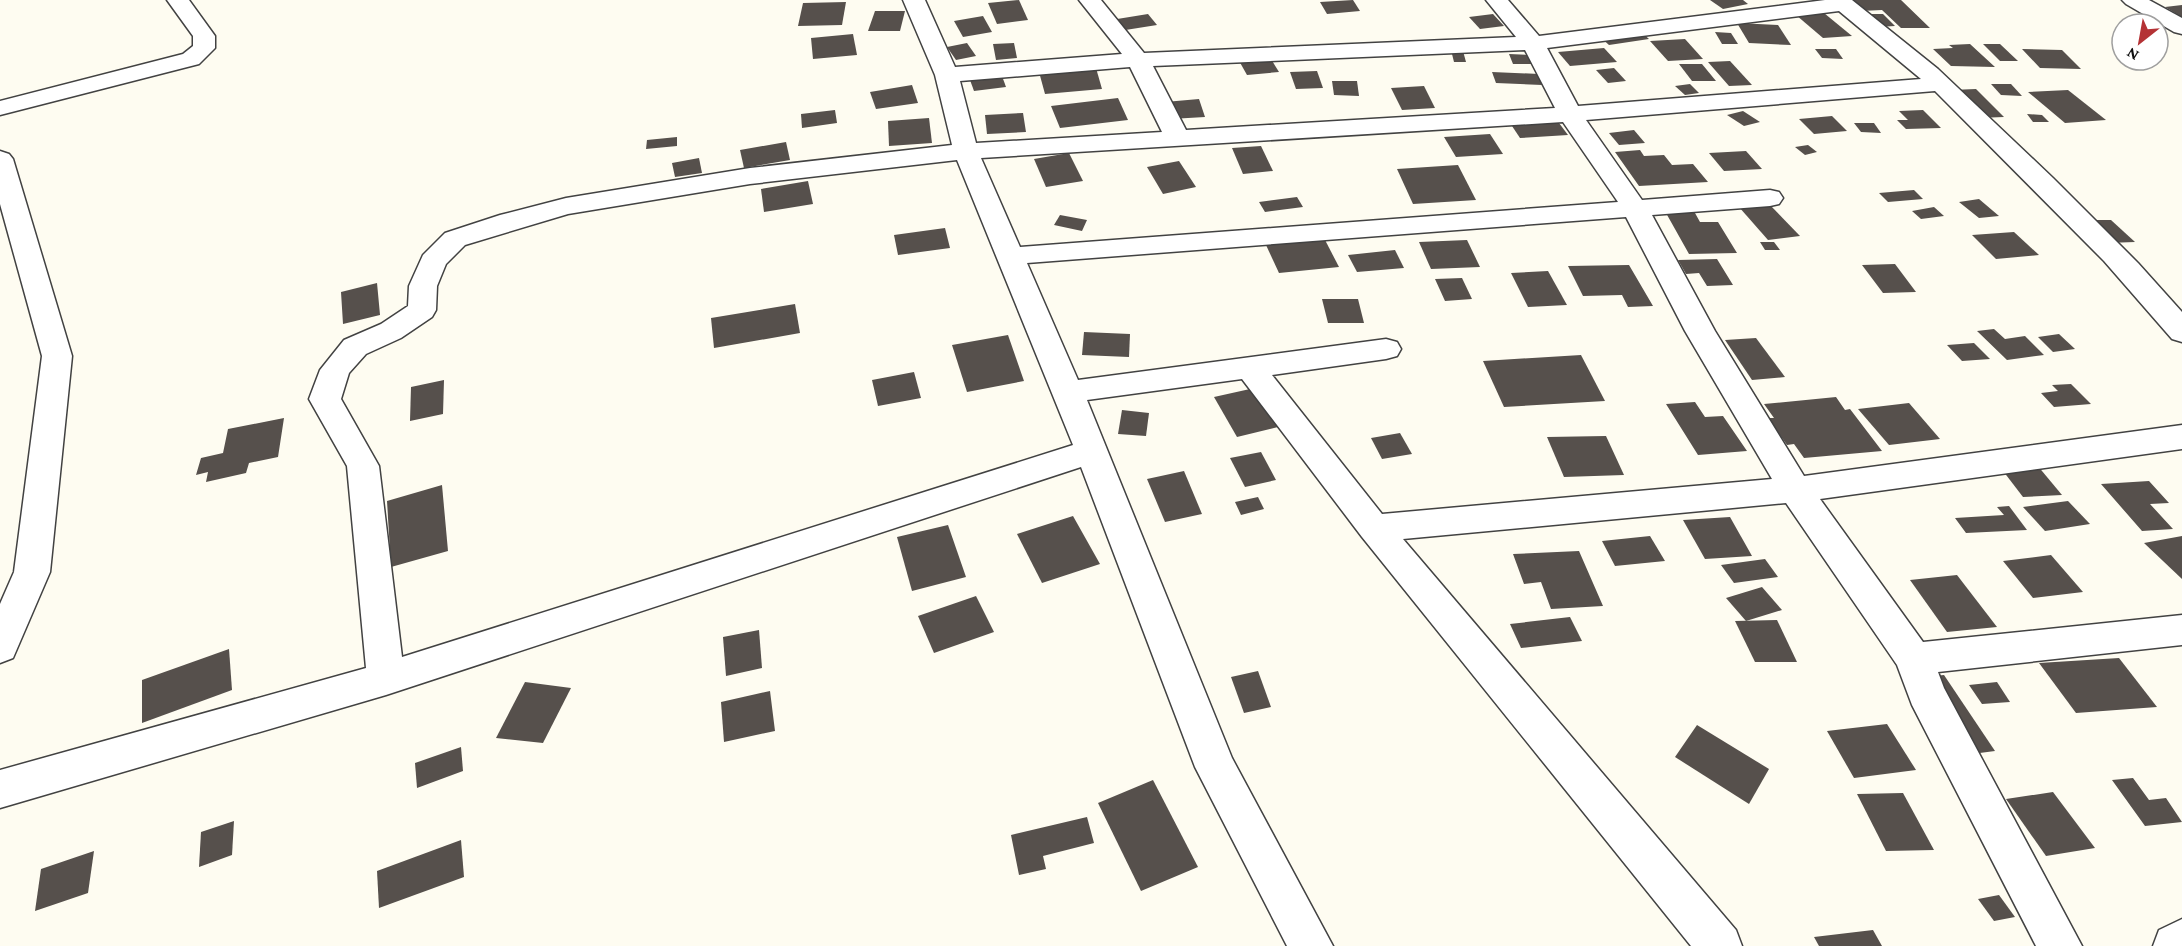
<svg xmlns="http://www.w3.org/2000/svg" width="2182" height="946" font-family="'Crimson Pro',serif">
	<rect width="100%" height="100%" fill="#fefcf1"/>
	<g fill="#56504c">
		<path d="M1019,0L1028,20L997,24L988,3Z"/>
		<path d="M1353,0L1360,11L1327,14L1320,2Z"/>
		<path d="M1710,0H1743L1748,4L1723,9Z"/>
		<path d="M1850,0H1901L1930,28H1901L1882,10L1861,11Z"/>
		<path d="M846,2L842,25L798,26L803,3Z"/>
		<path d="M2182,5V17L2165,7Z"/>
		<path d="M875,11H905L900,31H868Z"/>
		<path d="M1824,13L1852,36L1823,38L1796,15Z"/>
		<path d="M1148,14L1157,25L1119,31L1111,20Z"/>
		<path d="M1493,14L1504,26L1480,29L1469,17Z"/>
		<path d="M1865,14H1883L1895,26L1878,27Z"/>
		<path d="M983,16L992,32L963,37L954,21Z"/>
		<path d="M1737,23L1778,25L1791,45L1749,43Z"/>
		<path d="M1640,31L1649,39L1609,45L1600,37Z"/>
		<path d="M1715,32L1731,33L1738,44H1722Z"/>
		<path d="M853,34L857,55L813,59L811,38Z"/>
		<path d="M1685,39L1703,59L1668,61L1650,41Z"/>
		<path d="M967,43L976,56L956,60L947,47Z"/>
		<path d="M1014,43L1017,58L996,60L993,44Z"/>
		<path d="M1970,44L1995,67L1951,66L1933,49L1953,48L1949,45Z"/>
		<path d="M1983,44H2000L2018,61H2000Z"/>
		<path d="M1604,48L1617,62L1570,66L1558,52Z"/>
		<path d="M1815,49H1836L1843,59L1822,58Z"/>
		<path d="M2022,49L2062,50L2081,69L2040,68Z"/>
		<path d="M1451,50L1463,51L1466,62H1454Z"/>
		<path d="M1509,54L1533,55L1537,64H1513Z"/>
		<path d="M1269,56L1279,72L1247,75L1238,59Z"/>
		<path d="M1730,61L1752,85L1729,86L1708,62Z"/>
		<path d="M1679,64H1702L1716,81H1692Z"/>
		<path d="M1096,68L1102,89L1045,94L1039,72Z"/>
		<path d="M1614,68L1626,81L1608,83L1596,70Z"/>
		<path d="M1317,71L1323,88L1296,89L1290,72Z"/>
		<path d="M1492,72L1539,74L1542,85L1496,83Z"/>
		<path d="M1002,76L1006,87L974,91L970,80Z"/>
		<path d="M1332,81H1357L1359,96L1334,95Z"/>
		<path d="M1690,84L1699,93L1685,95L1675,86Z"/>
		<path d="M1991,84H2011L2022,96L2001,95Z"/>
		<path d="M912,85L918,103L876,109L870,92Z"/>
		<path d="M1424,86L1435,108L1402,110L1391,88Z"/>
		<path d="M1976,89L2004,117L1978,118L1951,90Z"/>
		<path d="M2068,90L2106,120L2065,123L2028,92Z"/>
		<path d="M1118,98L1128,120L1060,128L1051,106Z"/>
		<path d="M1199,99L1205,117L1171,119L1165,102Z"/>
		<path d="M835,110L837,123L802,128L801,114Z"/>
		<path d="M1923,110L1941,128L1906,129L1897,120H1908L1899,111Z"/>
		<path d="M1743,111L1760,122L1744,126L1727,115Z"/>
		<path d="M1023,113L1026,132L987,134L985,115Z"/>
		<path d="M2027,114L2042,115L2049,122H2033Z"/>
		<path d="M1832,116L1847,131L1814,134L1799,119Z"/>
		<path d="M929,118L932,143L889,146L888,121Z"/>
		<path d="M1559,123L1568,135L1520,138L1512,126Z"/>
		<path d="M1854,123H1874L1881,133L1861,132Z"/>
		<path d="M1634,130L1645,143L1619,145L1609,133Z"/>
		<path d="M1490,134L1503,154L1456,157L1444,137Z"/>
		<path d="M677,137V146L646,149L647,140Z"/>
		<path d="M786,142L790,160L744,168L740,150Z"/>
		<path d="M1808,145L1817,152L1805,155L1795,147Z"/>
		<path d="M1261,146L1273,171L1243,174L1232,148Z"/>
		<path d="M1640,150L1644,156L1664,155L1672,165L1693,164L1708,182L1639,186L1615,152Z"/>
		<path d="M1746,151L1762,169L1724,171L1709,153Z"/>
		<path d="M1069,153L1083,181L1046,187L1034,159Z"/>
		<path d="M699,158L702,173L675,177L672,163Z"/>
		<path d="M1179,161L1196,187L1163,194L1147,167Z"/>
		<path d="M1458,165L1476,200L1413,204L1397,169Z"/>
		<path d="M808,181L813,204L764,212L761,189Z"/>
		<path d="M1914,190L1923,199L1888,202L1879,193Z"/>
		<path d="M1297,197L1303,207L1265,212L1259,202Z"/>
		<path d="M1979,199L1999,216L1979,218L1959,202Z"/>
		<path d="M1769,204L1800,236L1768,240L1739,207Z"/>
		<path d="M1934,207L1944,216L1921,219L1912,211Z"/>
		<path d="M1666,213H1695L1700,222H1718L1737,253L1689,254Z"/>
		<path d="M1060,215L1087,220L1082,231L1054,225Z"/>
		<path d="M2084,220H2111L2135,242L2107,243Z"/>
		<path d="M945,228L950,248L898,255L894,235Z"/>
		<path d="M2014,232L2039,255L1996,259L1972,235Z"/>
		<path d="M1324,238L1339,267L1279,273L1266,245Z"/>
		<path d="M1467,240L1480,267L1431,269L1419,242Z"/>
		<path d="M1760,242H1774L1780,250H1765Z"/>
		<path d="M1395,250L1404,268L1357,272L1348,255Z"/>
		<path d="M1717,259L1733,285L1707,286L1699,273L1686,274L1678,260Z"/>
		<path d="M1895,264L1916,292L1883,293L1862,265Z"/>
		<path d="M1629,265L1653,306L1628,307L1622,295L1583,296L1568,266Z"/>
		<path d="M1548,271L1567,305L1528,307L1511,273Z"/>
		<path d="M1462,278L1472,299L1445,301L1435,279Z"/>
		<path d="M377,283L380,315L343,324L341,292Z"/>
		<path d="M1322,299H1358L1364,323H1328Z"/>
		<path d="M795,304L800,333L714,348L711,318Z"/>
		<path d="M1994,329L2005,339L2025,336L2044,355L2007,360L1977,331Z"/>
		<path d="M1084,332L1130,334L1129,357L1082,355Z"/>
		<path d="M2059,334L2075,349L2053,352L2038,337Z"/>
		<path d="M1008,335L1024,381L967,392L952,345Z"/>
		<path d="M1756,338L1785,377L1752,380L1725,340Z"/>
		<path d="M1974,343L1990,359L1962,361L1947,345Z"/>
		<path d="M1581,355L1605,401L1504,407L1483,361Z"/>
		<path d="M914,372L921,398L878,406L872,380Z"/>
		<path d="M444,380L443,414L410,421L411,387Z"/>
		<path d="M2071,384L2091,404L2054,407L2041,393L2058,391L2052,385Z"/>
		<path d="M1259,387L1282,426L1237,437L1214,397Z"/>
		<path d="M1836,397L1845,410L1850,409L1882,451L1804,458L1794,444L1787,445L1768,418H1774L1764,404Z"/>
		<path d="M1695,402L1705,417L1723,416L1747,451L1698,455L1666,404Z"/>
		<path d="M1909,403L1940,439L1889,445L1858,409Z"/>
		<path d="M1122,410L1149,413L1146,436L1118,434Z"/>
		<path d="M284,418L278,457L249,463L246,473L206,482L208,472L196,475L201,458L223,453L228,429Z"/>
		<path d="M1400,433L1412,454L1382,459L1371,438Z"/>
		<path d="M1606,436L1624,475L1564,477L1547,437Z"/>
		<path d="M1261,452L1276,480L1245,487L1230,458Z"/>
		<path d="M2037,465L2062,495L2023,497L2000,467Z"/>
		<path d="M1184,471L1202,514L1165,522L1147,479Z"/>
		<path d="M2149,481L2169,503L2150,504L2173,529L2142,531L2101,484Z"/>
		<path d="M442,485L448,551L391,567L387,501Z"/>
		<path d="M1258,497L1264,509L1241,515L1235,502Z"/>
		<path d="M2068,501L2090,524L2045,531L2023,507Z"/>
		<path d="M2009,506L2027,530L1966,533L1955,518L2004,515L1997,507Z"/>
		<path d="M1073,516L1100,564L1042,583L1017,534Z"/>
		<path d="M1730,517L1752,556L1705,559L1683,520Z"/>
		<path d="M948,525L966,577L912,591L897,537Z"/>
		<path d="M1650,536L1665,561L1615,566L1602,541Z"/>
		<path d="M2182,536V579L2144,543Z"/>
		<path d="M1579,551L1603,606L1551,609L1541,582L1524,584L1513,554Z"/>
		<path d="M2051,555L2083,592L2033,598L2003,561Z"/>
		<path d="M1765,559L1778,577L1734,583L1721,565Z"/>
		<path d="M1957,575L1997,627L1947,632L1910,580Z"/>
		<path d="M1762,587L1782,610L1746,621L1726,598Z"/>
		<path d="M976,596L994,632L934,653L918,616Z"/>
		<path d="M1570,617L1582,641L1521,648L1510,624Z"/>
		<path d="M1777,620L1797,662H1755L1735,621Z"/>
		<path d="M759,630L762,668L726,676L723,637Z"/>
		<path d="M229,649L232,690L142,723V680Z"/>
		<path d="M2119,658L2157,707L2076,713L2039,663Z"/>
		<path d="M1258,671L1271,707L1244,713L1231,677Z"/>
		<path d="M1944,675L1995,751L1972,754L1922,677Z"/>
		<path d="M525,682L571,688L543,743L496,738Z"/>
		<path d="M1997,682L2010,702L1982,704L1969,685Z"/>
		<path d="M770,691L775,731L724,742L721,702Z"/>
		<path d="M1887,724L1916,770L1854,778L1827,731Z"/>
		<path d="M1697,725L1769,769L1749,804L1675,757Z"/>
		<path d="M461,747L463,771L417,788L415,763Z"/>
		<path d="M2133,778L2149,800L2166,798L2182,822L2145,826L2112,780Z"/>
		<path d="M1153,780L1198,867L1141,891L1098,803Z"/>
		<path d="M2053,792L2095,848L2046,856L2006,799Z"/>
		<path d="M1903,793L1934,850L1886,851L1857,794Z"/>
		<path d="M1087,817L1094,843L1043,856L1046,869L1019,875L1011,835Z"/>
		<path d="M234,821L232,855L199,867L201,832Z"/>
		<path d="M461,840L464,877L379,908L377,871Z"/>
		<path d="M94,851L88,893L35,911L41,869Z"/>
		<path d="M1999,895L2015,917L1994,921L1978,899Z"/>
		<path d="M1873,930L1882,946H1819L1814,937Z"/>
	</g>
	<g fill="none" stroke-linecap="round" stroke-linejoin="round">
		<defs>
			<g id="minor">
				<path d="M167,0H189L215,36V48L199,64L0,115V101L183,54L193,46V36Z"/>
				<path d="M903,0H925L955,67L1122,54L1079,0H1101L1144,53L1516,37L1486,0H1508L1539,36L1825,0H1852L1938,69L2053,178L2138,263L2182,312V342L2172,339L2104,261L1935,91L1586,120L1642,200L1770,190L1779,192L1783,198L1779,204L1770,206L1652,215L1715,331L1804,476L2182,425V449L1820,499L1923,642L2182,615V645L1938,672L1944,688L2082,946H2036L1912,705L1897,665L1786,503L1403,539L1736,930L1742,946H1691L1362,537L1242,379L1087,400L1232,758L1333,946H1287L1195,767L1081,467L386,695L0,808V770L366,668L347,466L309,399L320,370L344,340L381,324L408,306L409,286L423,255L445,233L500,215L566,198L750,168L952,145L935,75ZM1839,11L1921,79L1578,106L1547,48ZM1525,50L1555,108L1186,130L1153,66ZM1130,67L1162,132L976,143L960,81ZM1563,122L1618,202L1020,247L981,158ZM957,160L1073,445L402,657L379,466L341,399L349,373L366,354L401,338L432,317L436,310L437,286L446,264L465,245L568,214L750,184ZM1626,217L1685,331L1772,479L1382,514L1272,375L1386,359L1397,356L1401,349L1397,342L1386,339L1078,380L1027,263Z"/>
				<path d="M2122,0H2149L2182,18V34L2174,32L2126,4Z"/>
				<path d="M0,151L9,154L13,159L72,356L50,572L13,658L0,663V604L14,572L42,356L0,204Z"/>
				<path d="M2182,919V946H2153L2159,930Z"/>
			</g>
		</defs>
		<use href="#minor" stroke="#424242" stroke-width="3"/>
		<use href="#minor" fill="#fff" fill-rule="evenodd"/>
	</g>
	<g transform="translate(2140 42) rotate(211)"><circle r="28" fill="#ffffff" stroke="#9f9f9f" stroke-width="1.5"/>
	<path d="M0-4.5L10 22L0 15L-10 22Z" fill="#b43235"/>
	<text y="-9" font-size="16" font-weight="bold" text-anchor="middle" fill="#0f0f0f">N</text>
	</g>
</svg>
